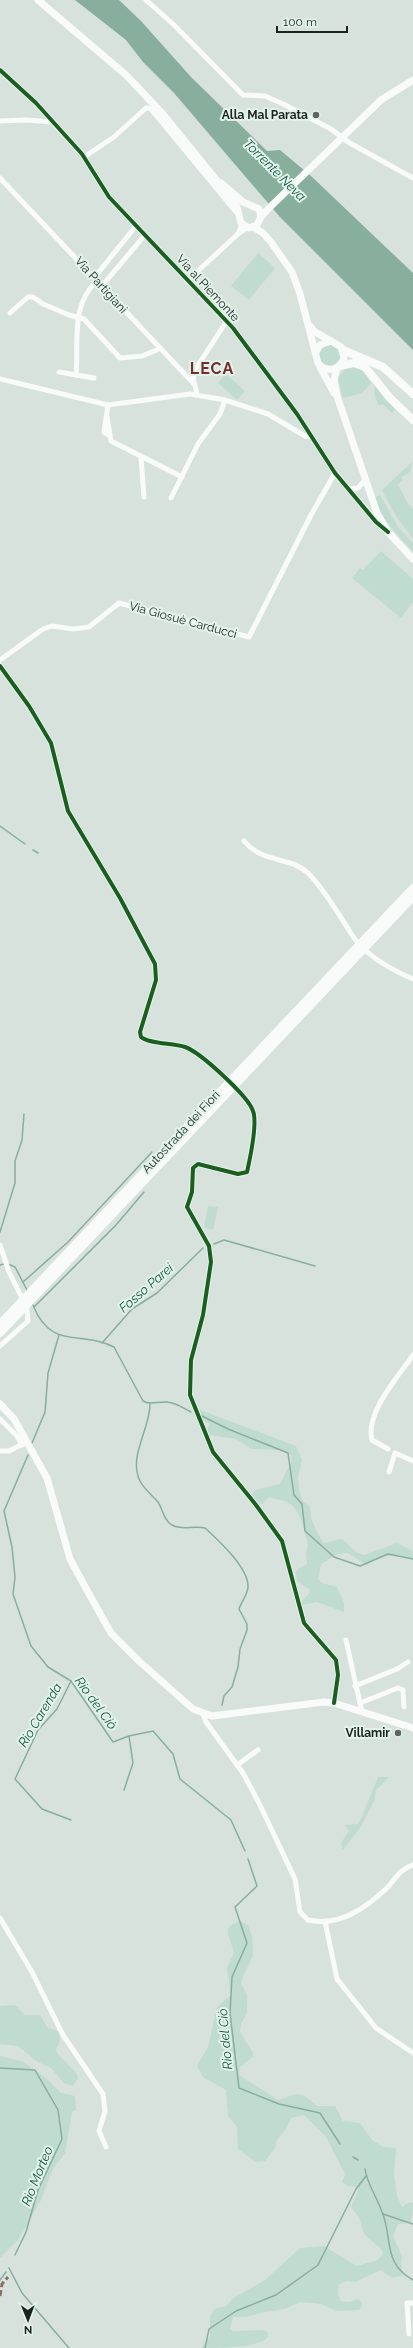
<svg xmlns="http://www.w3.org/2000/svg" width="413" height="2348" font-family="Raleway,sans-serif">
	<rect width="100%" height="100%" fill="#d8e2dd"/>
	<g fill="#c0dbcf">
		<path d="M258,253L275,268L249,300L231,286Z"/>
		<path d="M328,344L339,348L341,356L338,363L328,367L319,361V350Z"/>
		<path d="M352,366L362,370L371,383L362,393L343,398L338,378L346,368Z"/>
		<path d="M226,374L245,391L237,400L218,383Z"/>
		<path d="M376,385L384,398L395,409L392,413L383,404L380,406C375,401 373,391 376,385Z"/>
		<path d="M412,462L410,472L401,478L403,480L398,484L408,504L413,509V539L396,516L382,490Z"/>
		<path d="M380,495L398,527L413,543V552L381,516L374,498Z"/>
		<path d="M381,551L413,579V602L401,618L352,578L360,568L363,570Z"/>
		<path d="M208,1206L218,1207L213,1230L204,1228Z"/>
		<path d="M198,1409L296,1446L302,1460L298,1477L299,1490L303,1501L310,1506C308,1515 318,1536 324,1543L342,1539L356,1552L364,1555L397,1543L413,1551V1560L404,1556H382L366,1565L348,1553L338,1554L321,1564L318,1579L322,1583L337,1587L344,1603V1612L317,1602L302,1605V1600L309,1594L310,1590L297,1581L296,1572L298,1569L307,1564L306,1552L308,1546C305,1531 301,1506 284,1501C279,1499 274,1499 269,1497L261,1505L252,1495L255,1490L280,1484L292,1461L291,1455L279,1450L252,1449L236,1439L210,1435L207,1430L210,1424L201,1420Z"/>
		<path d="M378,1777H389L376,1790L374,1801L362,1825L343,1850L341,1843L349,1831L345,1825L358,1824L361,1819Z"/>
		<path d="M240,1921L248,1925L252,1936L253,1955L242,1979L241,1983L247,1995V2013L241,2024L240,2032L253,2053V2057L240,2067L239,2075L278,2100C299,2094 299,2089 317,2106H335L343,2121L360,2123L372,2140L383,2147L396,2148L394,2174L397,2196L402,2207L410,2202L413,2203C413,2210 412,2216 411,2223L398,2224L393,2236L402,2256L401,2264L403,2273L401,2276L392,2278L381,2270L355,2282L346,2281L339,2285L338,2294L341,2301L349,2302L358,2299L361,2302L362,2306L359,2310L337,2311L321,2304L301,2302L284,2309L260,2313L247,2317H233L230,2329L233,2331L263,2330L267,2332L268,2337C259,2348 218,2348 201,2348L210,2336V2316L214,2309L227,2306L232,2299L265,2280L300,2248L324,2246L357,2266L378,2260L383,2253L381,2249L364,2234L359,2217L351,2207L358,2191L357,2187L348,2186L342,2182L345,2174L326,2137L304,2115L291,2118L286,2129L277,2140L275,2148L265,2161L256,2162L238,2149L237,2127L228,2116L226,2090L203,2077L197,2066L208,2047L217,2007L231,1995L227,1968L234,1953C231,1938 219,1928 240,1921Z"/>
		<path d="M15,2005L25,2015H40L47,2027L59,2032L60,2041L56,2050L58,2054L77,2074L78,2078L73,2086L64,2083L51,2068L38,2062L18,2046L0,2044V2006Z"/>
		<path d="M0,2056L22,2061L46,2078L61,2093L75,2096L76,2110L72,2112L65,2153L53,2169L41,2200L18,2240L0,2258Z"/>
	</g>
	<path fill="#88ae9e" d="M75,0H119L141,21L191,77L267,151L280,150L311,176L413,273V350L280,217L174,93L143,62L126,40Z"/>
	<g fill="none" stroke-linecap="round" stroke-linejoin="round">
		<g stroke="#88ae9e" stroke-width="1.5">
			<path d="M0,826L25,844"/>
			<path d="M33,850L38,853"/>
			<path d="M0,1232L15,1183V1161L22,1140L24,1114"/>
			<path d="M214,1244L224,1240L315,1266"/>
			<path d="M8,1264L15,1267L27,1290"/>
			<path d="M0,1265L4,1264"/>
			<path d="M23,1282L68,1242L152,1152"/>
			<path d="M33,1305C51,1351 81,1330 114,1347L143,1401C151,1406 158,1401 167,1402C177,1403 183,1408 191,1412"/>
			<path d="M34,1307L116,1225L144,1192"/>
			<path d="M102,1343L132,1309L157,1293L203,1248"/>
			<path d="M150,1404C150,1430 128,1456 140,1481C144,1489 153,1496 158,1502C163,1510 164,1521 172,1525C183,1531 194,1525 205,1528C218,1540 249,1568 248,1587C248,1594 241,1602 239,1609L247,1624V1630L240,1649L238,1667L232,1687L224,1696L222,1705"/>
			<path d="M202,1416L228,1429L288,1453L294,1495L302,1504L305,1531L334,1557L360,1566L388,1554L413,1559"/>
			<path d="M32,1443L45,1412L48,1373L59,1335"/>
			<path d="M28,1455L4,1511L12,1547L15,1577L13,1594L31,1646L48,1667L71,1681L113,1742L129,1736L153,1731L173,1754L180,1779L231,1820L245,1851"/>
			<path d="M71,1681L57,1709L38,1730L15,1779L42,1809L71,1820"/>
			<path d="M124,1790L133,1763L129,1736"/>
			<path d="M248,1859L257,1886L235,1907L247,1943L232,1977L230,2013L239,2088L279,2104L320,2113L340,2144"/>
			<path d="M0,2068L35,2070L58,2110L62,2139L38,2190L26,2232L15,2255"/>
			<path d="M353,2157L358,2160"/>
			<path d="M365,2169C367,2184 377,2197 382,2212C393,2237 382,2263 413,2280"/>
			<path d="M383,2214L413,2224"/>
			<path d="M9,2268L22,2293L69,2348"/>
			<path d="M0,2280L6,2272"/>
			<path d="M205,2348L209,2329L236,2311L276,2295L318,2265L356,2189L366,2176"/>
		</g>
		<g stroke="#f9fbfa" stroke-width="5">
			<path d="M146,0L174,25L243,95L265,96L283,104L331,129L348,142L413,178"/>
			<path d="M0,70L36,103L82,154L109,197L233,328L297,414L335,473L383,528"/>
			<path d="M0,121L27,120L52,122"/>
			<path d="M84,157L114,137L146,108H150L236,212"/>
			<path d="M0,178L195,385L197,395"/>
			<path d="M242,224L238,234L248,227"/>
			<path d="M94,278L135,227"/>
			<path d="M187,281L238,234"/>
			<path d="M102,286L144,236"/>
			<path d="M10,313L28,297H33L43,304L69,315L84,319L120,358L142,356L159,349"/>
			<path d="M59,372L94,378"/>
			<path d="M76,375C79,343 70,305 97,281"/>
			<path d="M0,379L108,405L190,394L225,400L268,414L305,436L312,437"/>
			<path d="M194,384L193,373L226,322"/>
			<path d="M108,405L104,432L109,435"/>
			<path d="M107,417L111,441L182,477"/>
			<path d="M141,457L144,497"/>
			<path d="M348,489L358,488L365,480"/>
			<path d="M171,498L198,444L220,414L225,400"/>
			<path d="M0,660L43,629L52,626L73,629L89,627L119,603L249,637L311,515L335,473"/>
			<path d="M0,666L29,706L51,743L68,811L120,898L155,964L156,980L140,1032L141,1037C149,1044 173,1043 185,1047C200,1052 248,1096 253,1111C258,1124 250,1158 247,1172L238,1174L198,1164L193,1168L192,1192L187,1207L209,1246L211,1262L203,1315L191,1360L190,1395L213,1452L256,1505L282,1541L304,1623L336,1660L338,1675L334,1703"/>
			<path d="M244,841C263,864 290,856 308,873C324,889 340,916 352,935C365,955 392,970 413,979"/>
			<path d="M0,1245L9,1272L21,1296"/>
			<path d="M0,1346L28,1321L27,1309"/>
			<path d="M0,1419L17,1436L22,1445"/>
			<path d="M388,1449L372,1440C365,1413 398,1377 413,1355"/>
			<path d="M0,1451H9L23,1444"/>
			<path d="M389,1472L395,1453L413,1461"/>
			<path d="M346,1640L362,1712"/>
			<path d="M355,1686L397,1669L408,1662"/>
			<path d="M360,1703L398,1688L403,1690L404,1707"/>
			<path d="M203,1714L206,1722L243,1773L259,1803L295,1879L300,1912L308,1920C340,1927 366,1908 388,1887C396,1878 400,1869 413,1865"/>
			<path d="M237,1765L258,1750"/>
			<path d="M0,1918L32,1972L63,2035L103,2094L105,2111L99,2131L106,2147"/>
			<path d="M325,1921L337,1979L376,2028L413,2053"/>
			<path d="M409,2334L407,2303H413"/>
		</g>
		<g stroke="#f9fbfa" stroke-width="7">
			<path d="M38,0L126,75L162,113L231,198L237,207L241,223L249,228L257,225L261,217L259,209L243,202L221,183"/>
			<path d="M261,217L268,209L381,100L413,80"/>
			<path d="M253,227L263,233L271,242L292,272L300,294L318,363C326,373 339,371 344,358L341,347L331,341L320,345L316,352"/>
			<path d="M309,325L315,332L331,341"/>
			<path d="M320,367L334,393"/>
			<path d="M337,368L334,380L337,396L377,513L388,532L413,559"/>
			<path d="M0,1404L14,1419L47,1478L70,1559L88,1592L111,1633L140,1662L193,1709L212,1716L324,1702L334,1703L413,1728"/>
		</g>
		<g stroke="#f9fbfa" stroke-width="8">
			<path d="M343,350L383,367L413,394"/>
			<path d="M340,366L354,363L365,367L390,398L413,420"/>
			<path d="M0,1324L413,888"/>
			<path d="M0,1333L413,897"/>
		</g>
		<path stroke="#8d6e63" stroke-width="3" stroke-dasharray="6 3" stroke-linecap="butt" d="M0,2296L2,2284L8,2277"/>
		<defs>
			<g id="cycleway">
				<path d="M0,70L36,103L82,154L109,197L233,328L297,414L335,473L376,522L388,532"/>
				<path d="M0,666L29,706L51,743L68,811L120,898L155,964L156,980L140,1032L141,1037C149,1044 173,1043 185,1047C200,1052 248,1096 253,1111C258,1124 250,1158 247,1172L238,1174L198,1164L193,1168L192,1192L187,1207L209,1246L211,1262L203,1315L191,1360L190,1395L213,1452L256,1505L282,1541L304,1623L336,1660L338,1675L334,1703"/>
			</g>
		</defs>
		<use href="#cycleway" stroke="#e2f3eb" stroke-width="6"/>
		<use href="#cycleway" stroke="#1b5e20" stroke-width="4"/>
	</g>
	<g fill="#5e6562" stroke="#e2f3eb" stroke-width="1.5">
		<circle cx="316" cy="115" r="4"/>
		<circle cx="398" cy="1733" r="4"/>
	</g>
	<g text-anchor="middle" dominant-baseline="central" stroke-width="4" stroke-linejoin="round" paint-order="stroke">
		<g font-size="12" font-weight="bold" fill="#1c221f" stroke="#e2f3eb" text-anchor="end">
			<text x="308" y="115">Alla Mal Parata</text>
			<text x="390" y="1733">Villamir</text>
		</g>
		<g font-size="12" fill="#1c221f" stroke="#e2f3eb">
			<text transform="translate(101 285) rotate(48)">Via Partigiani</text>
			<text transform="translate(208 288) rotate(47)">Via al Piemonte</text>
			<text transform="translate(183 620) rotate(15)">Via Giosuè Carducci</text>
			<text transform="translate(181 1132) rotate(-47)">Autostrada dei Fiori</text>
		</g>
		<g font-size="13" font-style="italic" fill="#145541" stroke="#e2f3eb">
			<text transform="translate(275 170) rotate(45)">Torrente Neva</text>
			<text transform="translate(146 1288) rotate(-41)">Fosso Parei</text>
			<text transform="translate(96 1703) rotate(54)">Rio del Ciò</text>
			<text transform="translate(40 1715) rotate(-59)">Rio Carenda</text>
			<text transform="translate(225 2039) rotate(-95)">Rio del Ciò</text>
			<text transform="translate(37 2176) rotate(-68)">Rio Morteo</text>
		</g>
		<g font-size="16" font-weight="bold" letter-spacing="1" fill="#742d2b" stroke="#e2f3eb">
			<text x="212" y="368">LECA</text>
		</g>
	</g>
	<g transform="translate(28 2320) rotate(179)" stroke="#e2f3eb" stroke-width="3" paint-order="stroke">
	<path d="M0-3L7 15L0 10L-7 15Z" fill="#1c221f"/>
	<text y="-6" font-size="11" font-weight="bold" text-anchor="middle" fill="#1c221f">N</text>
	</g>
	<path d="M277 26v6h70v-6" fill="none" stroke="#1c221f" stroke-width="2"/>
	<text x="283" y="26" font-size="12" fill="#1c221f" stroke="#e2f3eb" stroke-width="3" paint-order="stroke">100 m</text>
</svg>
